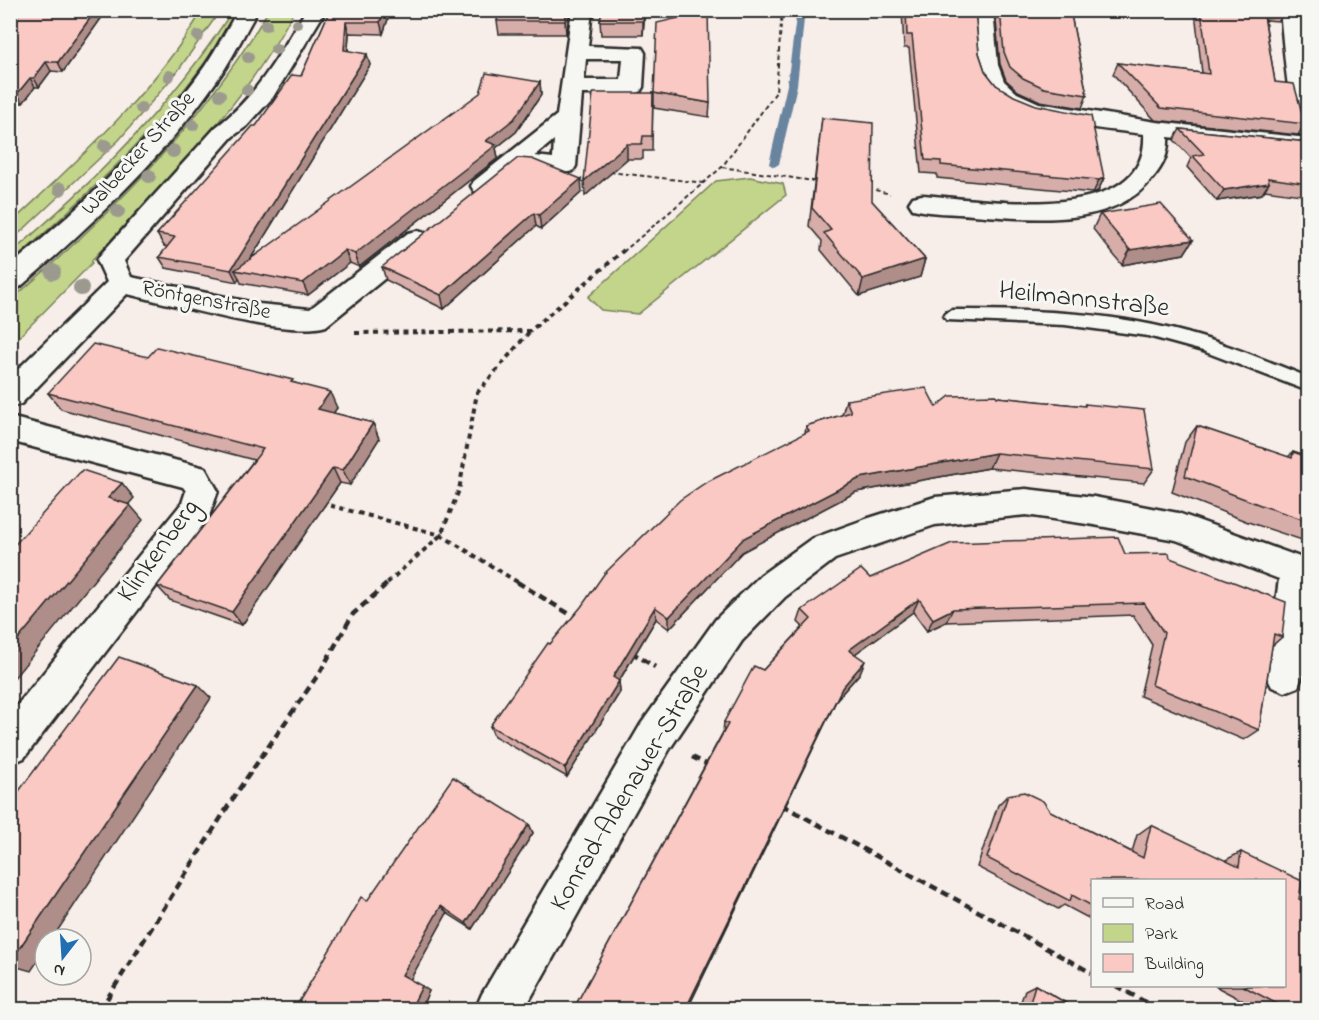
<svg xmlns="http://www.w3.org/2000/svg" width="1319" height="1020" font-family="'Indie Flower',sans-serif">
	<rect width="100%" height="100%" fill="#f7ede9"/>
	<filter id="ink" filterUnits="userSpaceOnUse"><feTurbulence type="fractalNoise" baseFrequency=".0167" numOctaves="2"/><feDisplacementMap in="SourceGraphic" scale="12" xChannelSelector="R" yChannelSelector="G"/><feConvolveMatrix kernelMatrix="1 2 1 2 8 2 1 2 1" color-interpolation-filters="sRGB"/></filter>
	<g filter="url(#ink)">
		<g fill="#c2d58a" stroke="#76805a" stroke-width="1.5">
			<path d="M202,11H220L177,72L119,140L11,241V223C80,158 153,93 202,11Z"/>
			<path d="M232,11H238C182,109 95,189 11,263L10,254C94,182 173,104 232,11Z"/>
			<path d="M268,11H294C246,104 163,184 92,260V263L11,345V300C109,216 203,123 268,11Z"/>
			<path d="M750,177L783,184L786,195L638,314L601,310L588,297L716,181Z"/>
		</g>
		<g fill="none" stroke-linecap="round" stroke-linejoin="round">
			<path fill="#67849e" fill-rule="evenodd" d="M797,10H805L797,85L779,164L774,167L769,164L787,85Z"/>
			<defs>
				<path id="service" d="M953,310C1027,310 1103,311 1175,330C1221,341 1264,360 1308,377V391L1203,351L1148,336L1065,325L947,320L944,316L947,312Z"/>
				<g id="minor">
					<path d="M306,10H326L273,97L247,126L232,137L124,261L131,277L259,304L310,309L408,233L417,231L426,233L430,239L426,245L326,326C285,338 172,304 127,294L21,404L10,407V377L107,282L97,260L101,254L216,127C257,96 280,54 306,10Z"/>
					<path d="M572,10H592L588,46L642,48L645,53L643,87L640,92L632,94H582L576,166L573,171L564,173L519,169C506,180 493,196 474,191L471,186L474,181L557,115ZM586,59H623L621,80H584ZM554,140L553,158L535,156Z"/>
					<path d="M973,10H993L998,65L1004,81L1017,93L1039,103L1156,122L1308,138V152L1168,137C1169,154 1163,166 1152,179C1111,229 1031,219 973,215C953,213 932,214 913,209L909,203L913,197L922,195C979,199 1149,229 1144,134C1104,128 1002,124 983,83C972,61 974,34 973,10Z"/>
					<path d="M1280,10H1300L1308,69V136L1300,134C1288,116 1283,36 1280,10Z"/>
					<path d="M10,417L205,468L218,491L208,519L24,758L10,764V714L182,503L186,491L183,487L10,441Z"/>
					<path d="M1026,489L1094,497L1178,513L1308,560C1308,599 1314,652 1298,687L1285,692L1272,687L1266,675L1279,579L1176,540L1094,525L1026,515L935,525L835,559L785,597L742,641L669,750L524,1010H475L482,994L641,724L716,619L761,575L811,539L866,519L935,497Z"/>
				</g>
				<path id="tertiary" d="M238,10H258C246,30 236,51 224,70C168,153 94,223 20,287L10,290V266C82,207 151,142 205,66C217,48 227,29 238,10Z"/>
			</defs>
			<use href="#service" stroke="#2b2b2b" stroke-width="5"/>
			<use href="#minor" stroke="#2b2b2b" stroke-width="5"/>
			<use href="#tertiary" stroke="#2b2b2b" stroke-width="5"/>
			<g stroke="#2b2b2b" stroke-width="2" stroke-dasharray="4.5 3" stroke-linecap="butt">
				<path d="M722,167L819,182"/>
				<path d="M610,172L704,183"/>
				<path d="M868,188L890,194"/>
				<path d="M623,252L722,167L776,92L782,10"/>
			</g>
			<g stroke="#2b2b2b" stroke-width="4" stroke-dasharray="5 4.5" stroke-linecap="butt">
				<path d="M355,333L530,331L624,250"/>
				<path d="M321,503L441,535L519,583"/>
				<path d="M387,583L441,535L459,490L477,393L530,331"/>
			</g>
			<g stroke="#2b2b2b" stroke-width="4.5" stroke-dasharray="8 5" stroke-linecap="butt">
				<path d="M517,582L576,618"/>
				<path d="M631,652L655,667"/>
				<path d="M692,757L710,766"/>
				<path d="M782,805L1092,973"/>
				<path d="M1116,986L1160,1010"/>
				<path d="M100,1010L237,792L320,672L353,614L389,582"/>
			</g>
			<use href="#service" fill="#f6f6f2" fill-rule="evenodd"/>
			<use href="#minor" fill="#f6f6f2" fill-rule="evenodd"/>
			<use href="#tertiary" fill="#f6f6f2" fill-rule="evenodd"/>
		</g>
		<g fill="#9c9a8e">
			<circle cx="297" cy="24" r="5"/>
			<circle cx="266" cy="25" r="6"/>
			<circle cx="198" cy="36" r="6"/>
			<circle cx="276" cy="49" r="6"/>
			<circle cx="248" cy="57" r="6"/>
			<circle cx="169" cy="76" r="6"/>
			<circle cx="247" cy="90" r="6"/>
			<circle cx="220" cy="95" r="6"/>
			<circle cx="141" cy="108" r="6"/>
			<circle cx="193" cy="125" r="6"/>
			<circle cx="105" cy="146" r="7"/>
			<circle cx="173" cy="151" r="7"/>
			<circle cx="149" cy="176" r="7"/>
			<circle cx="60" cy="189" r="7"/>
			<circle cx="118" cy="211" r="7"/>
			<circle cx="53" cy="272" r="8"/>
			<circle cx="81" cy="288" r="8"/>
		</g>
		<g fill="#d7ada9" stroke="#2b2b2b" stroke-width="1.5">
			<path d="M107,10L63,72L51,71L39,87H35L23,103H10V25Z"/>
			<path d="M330,10H391L383,34L349,33L348,50L370,65L251,258L540,82L541,95L516,132L496,148L498,158L359,267L350,263L308,295L241,283L239,278L237,282L166,268L159,257L168,247L164,246L157,234L256,126L301,76Z"/>
			<path d="M500,10H570L566,34H499L497,21Z"/>
			<path d="M602,10H645L643,35H601L600,21Z"/>
			<path d="M902,10H975L979,53L985,71L996,85L1104,178L1098,191L1093,193L937,178V174L921,173L909,48H904Z"/>
			<path d="M995,10H1070L1087,95L1082,108L1040,101L1018,91L1006,80L1000,64Z"/>
			<path d="M1196,10H1285L1279,21L1265,20L1275,82L1305,124L1298,135L1155,120L1113,74L1118,63L1202,73L1195,12Z"/>
			<path d="M1301,10H1308V25L1304,24Z"/>
			<path d="M653,93L652,151H643V159H627L585,196Z"/>
			<path d="M654,93L710,103L709,117L654,108Z"/>
			<path d="M822,118L872,201L925,259L920,277L859,296L821,250L822,241L809,226Z"/>
			<path d="M1180,129L1308,142V196L1265,190L1262,194L1217,201L1187,167L1191,158L1174,140Z"/>
			<path d="M582,192L541,229L536,226L444,309L386,280L382,267Z"/>
			<path d="M1100,214L1193,240L1184,254L1122,265L1093,229Z"/>
			<path d="M148,357L295,383L337,408L333,413L373,423L379,439L350,485L340,483L242,625L170,600L157,586L254,460L61,409L48,393Z"/>
			<path d="M997,397L1084,406L1085,404L1154,469L1144,483L989,468L856,492L742,552L669,629L656,619L619,681L620,692L567,777L494,736L490,726L550,644L805,433L806,426L842,415L846,400L936,407Z"/>
			<path d="M1197,426L1288,457L1293,452L1308,457V542L1248,522L1172,492L1185,442Z"/>
			<path d="M1125,554L1170,558L1282,637L1272,646L1259,730L1244,740L1140,696L1152,645L1133,615L946,622L927,631L913,612L855,654L860,673L837,699L687,1010H573L723,732L724,722L763,670L803,627L798,622L802,610L870,578Z"/>
			<path d="M1008,795L1050,811L1132,852L1137,835L1151,825L1224,861L1241,852L1299,899L1308,1010H1260L1215,986H1284L1092,880V920L1064,905L1058,909L977,867L998,805Z"/>
			<path d="M529,824L533,833L472,929L447,913L410,980L429,991L420,1010L367,901Z"/>
			<path d="M1035,985L1078,1010H1018L1025,990Z"/>
		</g>
		<g fill="#af8d89" stroke="#2b2b2b" stroke-width="1.5">
			<path d="M96,10H107L63,72L58,62Z"/>
			<path d="M384,10H391L383,34L380,22Z"/>
			<path d="M567,10H570L566,34L565,21Z"/>
			<path d="M593,10H599L593,19Z"/>
			<path d="M644,10H645L643,35V21Z"/>
			<path d="M346,22L349,33L347,61L344,50Z"/>
			<path d="M367,54L370,65L243,271L235,270L239,278L237,282L231,270Z"/>
			<path d="M46,62L51,71L39,87L34,78Z"/>
			<path d="M30,78L35,87L23,103L17,94Z"/>
			<path d="M540,82L541,95L516,132L496,148L498,158L359,267L355,254L486,141Z"/>
			<path d="M627,144V159L585,196L584,181Z"/>
			<path d="M1104,178L1098,191L1093,193L1099,180Z"/>
			<path d="M581,179L582,192L541,229L539,215Z"/>
			<path d="M1269,183L1262,194L1217,201L1224,190Z"/>
			<path d="M534,213L536,226L444,309L441,295Z"/>
			<path d="M1193,240L1184,254L1122,265L1130,250Z"/>
			<path d="M345,250L350,263L308,295L303,283Z"/>
			<path d="M925,259L920,277L859,296L863,279Z"/>
			<path d="M330,392L337,408L325,425L318,409Z"/>
			<path d="M373,423L379,439L350,485L343,470Z"/>
			<path d="M996,453L989,468L856,492L742,552L669,629V617L744,538L860,478Z"/>
			<path d="M333,468L340,483L242,625L232,612Z"/>
			<path d="M122,483L134,498L121,513L108,498Z"/>
			<path d="M130,505L143,520L10,683V649Z"/>
			<path d="M919,599L913,612L845,661L849,650Z"/>
			<path d="M655,607L656,619L614,689L613,677Z"/>
			<path d="M953,609L946,622L927,631L933,619Z"/>
			<path d="M865,661L860,673L837,699L687,1010H685L842,688Z"/>
			<path d="M619,681L620,692L567,777L565,768Z"/>
			<path d="M198,685L211,698L52,939H45V950L31,971L10,965V962Z"/>
			<path d="M529,824L533,833L472,929L466,923Z"/>
			<path d="M441,906L447,913L410,980L402,975Z"/>
			<path d="M422,986L429,991L420,1010H410Z"/>
		</g>
		<g fill="#fac9c4" stroke="#2b2b2b" stroke-width="1.5">
			<path d="M22,10H96L58,62H46L34,78H30L17,94H10V25Z"/>
			<path d="M330,10H384L380,22H346L344,50L367,54L231,270L159,257L175,237L157,234L253,126H256L292,75L301,76Z"/>
			<path d="M500,10H567L565,21H497Z"/>
			<path d="M602,10H644L643,21H600Z"/>
			<path d="M906,10H975L979,53L985,71L996,85L1014,96L1036,105L1091,116L1104,178L1099,180L941,165V161L925,160L912,35H907Z"/>
			<path d="M1000,10H1070L1087,95L1044,88L1023,78L1010,67L1004,52Z"/>
			<path d="M1201,10H1263L1275,82L1294,84L1305,124L1161,108L1118,63L1209,74Z"/>
			<path d="M708,11L710,103L654,93L657,23Z"/>
			<path d="M486,73L540,82L514,119L486,141L496,145L355,254L345,250L303,283L235,270L480,93Z"/>
			<path d="M593,93H653L652,136H643L642,144H627L584,181Z"/>
			<path d="M822,118L873,123L872,201L925,259L863,279L824,233L831,230L812,208Z"/>
			<path d="M1180,129L1308,142V184L1268,178L1269,183L1224,190L1193,156L1204,154Z"/>
			<path d="M518,158L532,159L581,179L539,215L534,213L441,295L382,267Z"/>
			<path d="M1161,204L1193,240L1130,250L1100,214Z"/>
			<path d="M93,344L148,357L157,347L293,380L291,382L330,392L318,409L373,423L343,470L333,468L232,612L157,586L263,449L48,393Z"/>
			<path d="M926,388L936,407L950,396L996,395L997,397L1085,406V404L1144,410L1154,469L996,453L860,478L744,538L669,617L655,607L613,677L619,681L565,768L490,726L548,643L550,644L581,607L604,574L680,500L705,483L809,431L806,426L851,412L846,400Z"/>
			<path d="M1197,426L1292,458L1293,452L1308,457V521L1263,506L1185,476Z"/>
			<path d="M82,470L122,483L108,498L130,505L10,649V550Z"/>
			<path d="M1118,537L1125,554L1169,553L1170,558L1286,602L1282,637L1274,634L1259,730L1152,685L1164,633L1144,603L953,609L933,619L919,599L849,650L865,661L842,688L685,1010H573L728,724L724,722L754,666L763,670L811,619L802,610L861,569L870,578L952,543Z"/>
			<path d="M119,657L198,685L10,962V803Z"/>
			<path d="M453,777L529,824L466,923L441,906L402,975L422,986L410,1010H294L361,897L367,901Z"/>
			<path d="M1024,792L1043,801L1050,811L1143,858L1151,825L1239,867L1241,852L1302,881L1299,899L1308,903V1010H1280L1281,1006L1243,986H1284V880H1092V906L1072,895L1070,901L987,858L1008,795Z"/>
			<path d="M1035,985L1078,1010H1028Z"/>
		</g>
	</g>
	<g text-anchor="middle" dominant-baseline="central" stroke-width="6" stroke-linejoin="round" paint-order="stroke">
		<g font-size="22" fill="#2b2b2b" stroke="#f6f6f2">
			<text transform="translate(139 154) rotate(-48)">Walbecker Straße</text>
			<text transform="translate(206 301) rotate(11)">Röntgenstraße</text>
		</g>
		<g font-size="27" fill="#2b2b2b" stroke="#f6f6f2">
			<text transform="translate(1084 300) rotate(6)">Heilmannstraße</text>
			<text transform="translate(159 551) rotate(-54)">Klinkenberg</text>
			<text transform="translate(630 788) rotate(-59)">Konrad-Adenauer-Straße</text>
		</g>
	</g>
	<rect width="1319" height="1020" fill="none" stroke="#f6f6f2" stroke-width="36"/>
	<rect x="18" y="18" width="1283" height="984" fill="none" stroke="#2b2b2b" stroke-width="2" filter="url(#ink)"/>
	<rect x="1091" y="879" width="195" height="108" fill="#f6f6f2" stroke="#a5a5a2" stroke-width="1.5"/>
	<rect x="1103" y="898" width="30" height="9" fill="#f6f6f2" stroke="#a5a5a2" stroke-width="1.5"/>
	<text x="1145" y="909" font-size="18" fill="#2b2b2b">Road</text>
	<rect x="1103" y="924" width="30" height="18" fill="#c2d58a" stroke="#a5a5a2" stroke-width="1.5"/>
	<text x="1145" y="939" font-size="18" fill="#2b2b2b">Park</text>
	<rect x="1103" y="954" width="30" height="18" fill="#fac9c4" stroke="#a5a5a2" stroke-width="1.5"/>
	<text x="1145" y="969" font-size="18" fill="#2b2b2b">Building</text>
	<g transform="translate(63 957) rotate(197)"><circle r="28" fill="#f6f6f2" stroke="#a5a5a2" stroke-width="1.5"/>
	<path d="M0-4.5L10 22L0 15L-10 22Z" fill="#1f6fb2"/>
	<text y="-9" font-size="16" font-weight="bold" text-anchor="middle" fill="#2b2b2b">N</text>
	</g>
</svg>
